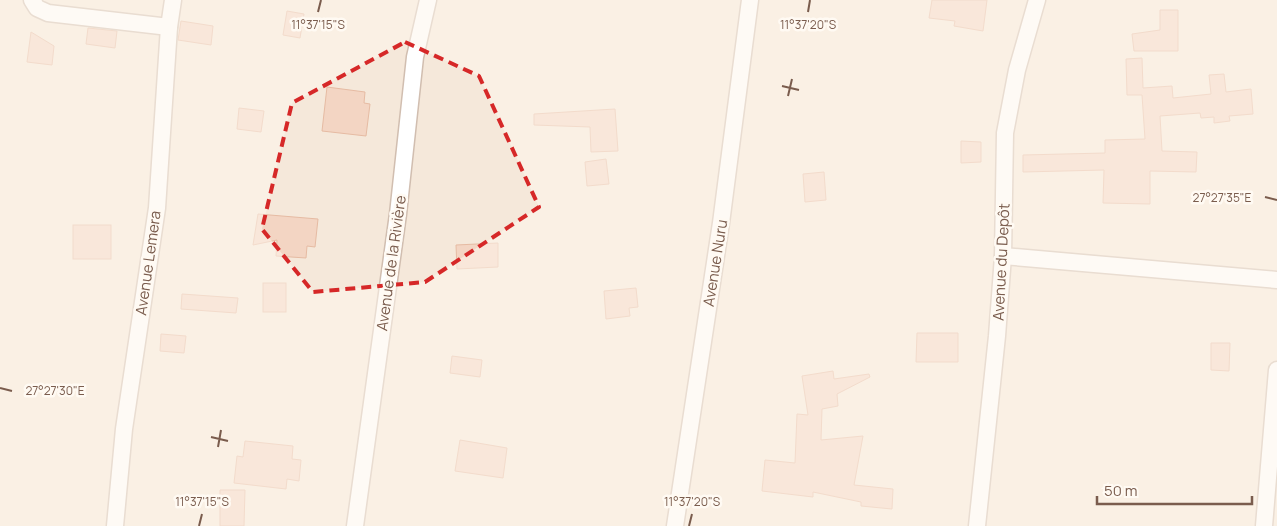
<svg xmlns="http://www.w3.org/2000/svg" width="1277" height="526" font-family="Manrope,sans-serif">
	<rect width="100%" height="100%" fill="#fdf6ec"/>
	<rect fill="#f5e8da" x="0" y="0" width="1277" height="526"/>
	<g fill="#f3d5c3" stroke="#e6bba3">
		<path d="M932,0H987L983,31L954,26L955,21L929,18Z"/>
		<path d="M1160,10H1178V51H1134L1132,34L1160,30Z"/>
		<path d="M287,11L304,14L300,38L283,35Z"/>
		<path d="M181,21L213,26L211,45L178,40Z"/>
		<path d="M88,28L117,31L115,48L86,44Z"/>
		<path d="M31,32L54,46L52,65L27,62Z"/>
		<path d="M1142,58L1143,88L1172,86L1173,98L1211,94L1209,75L1224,74L1226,92L1251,89L1253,114L1229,116L1230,121L1214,123V117L1201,118L1200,113L1160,116L1162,151L1197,152L1196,172L1150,171V204L1103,203L1104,170L1023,172V155L1105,153V140L1145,139L1142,95H1127L1126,59Z"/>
		<path d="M327,87L365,92L364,103L370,104L366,136L322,131Z"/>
		<path d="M239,108L264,111L261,132L237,129Z"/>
		<path d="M615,109L618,151L591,152L590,127L534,125V114Z"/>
		<path d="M961,141L981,142V162L961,163Z"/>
		<path d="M606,159L609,184L587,186L585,162Z"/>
		<path d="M824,172L826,200L805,202L803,174Z"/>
		<path d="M258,214L318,219L315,247L307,246L306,258L276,256L277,240L253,245Z"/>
		<rect x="73" y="225" width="38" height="34"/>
		<path d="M498,243V267L457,269L456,245Z"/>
		<rect x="263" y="283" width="23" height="29"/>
		<path d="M636,288L638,307L629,308L630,316L606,319L604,291Z"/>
		<path d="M182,294L238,298L236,313L181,309Z"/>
		<path d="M917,333H958V362H916Z"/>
		<path d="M161,334L186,336L184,353L160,351Z"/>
		<path d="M1211,343H1230L1229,371L1211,370Z"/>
		<path d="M452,356L482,360L480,377L450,373Z"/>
		<path d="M833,371L834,379L869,374L870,377L837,394L838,406L822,409L821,440L863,436L854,485L893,489L892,509L861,506V502L813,492V497L762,491L765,460L795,463L797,414L808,415L802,376Z"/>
		<path d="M460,440L507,448L503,478L455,471Z"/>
		<path d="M245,441L293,446L292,459L301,460L299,481L287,479L286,489L234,483L237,456L243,457Z"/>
		<path d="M220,490H245L244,526H220Z"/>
	</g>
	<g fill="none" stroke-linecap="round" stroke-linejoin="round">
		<defs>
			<g id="street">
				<path d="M32,0L37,8L48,13L169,27"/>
				<path d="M1003,256L1277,280"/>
				<path d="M115,526L124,429L157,208L169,27L173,0"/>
				<path d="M355,526L398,214L415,57L428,0"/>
				<path d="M675,526L721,223L750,0"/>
				<path d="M977,526L997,336L1003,256L1005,133L1017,70L1037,0"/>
				<path d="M1264,526L1277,370"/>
			</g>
		</defs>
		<use href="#street" stroke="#d1beb0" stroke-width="19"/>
		<use href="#street" stroke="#fff" stroke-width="16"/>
	</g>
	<path d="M0 0H1277V526H0ZM405,42L479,76L539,207L425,282L313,292L262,229L292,103Z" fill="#fdf6ec" fill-opacity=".55" fill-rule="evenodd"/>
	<path fill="none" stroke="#d62828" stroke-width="4" stroke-dasharray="10 6" stroke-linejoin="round" d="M405,42L479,76L539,207L425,282L313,292L262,229L292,103Z"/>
	<path fill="none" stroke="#7a5c4d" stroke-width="2" d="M318,12L321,0M808,12L810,0M782,86L799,90M788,96L792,79M1265,197L1277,200M0,388L12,391M211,437L228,441M218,447L221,430M199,526L202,514M689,526L692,514"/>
	<g text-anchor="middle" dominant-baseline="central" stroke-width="5" stroke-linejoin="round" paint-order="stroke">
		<g font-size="15" fill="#7a5c4d" stroke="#fffaf3">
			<text transform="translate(1001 262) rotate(-87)">Avenue du Depôt</text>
			<text transform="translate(148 263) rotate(-82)">Avenue Lemera</text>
			<text transform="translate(391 263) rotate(-82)">Avenue de la Rivière</text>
			<text transform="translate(715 263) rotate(-81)">Avenue Nuru</text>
		</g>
	</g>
	<g font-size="12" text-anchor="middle" fill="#7a5c4d" stroke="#fffaf3" stroke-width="5" stroke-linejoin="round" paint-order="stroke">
		<text x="318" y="29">11°37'15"S</text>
		<text x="808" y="29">11°37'20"S</text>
		<text x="1222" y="202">27°27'35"E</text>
		<text x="55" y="395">27°27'30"E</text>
		<text x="202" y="506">11°37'15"S</text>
		<text x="692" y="506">11°37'20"S</text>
	</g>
	<path d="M1097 496v8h155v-8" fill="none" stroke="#7a5c4d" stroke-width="2.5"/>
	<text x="1104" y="496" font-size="15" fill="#7a5c4d" stroke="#fffaf3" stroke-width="4" paint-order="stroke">50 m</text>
</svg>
